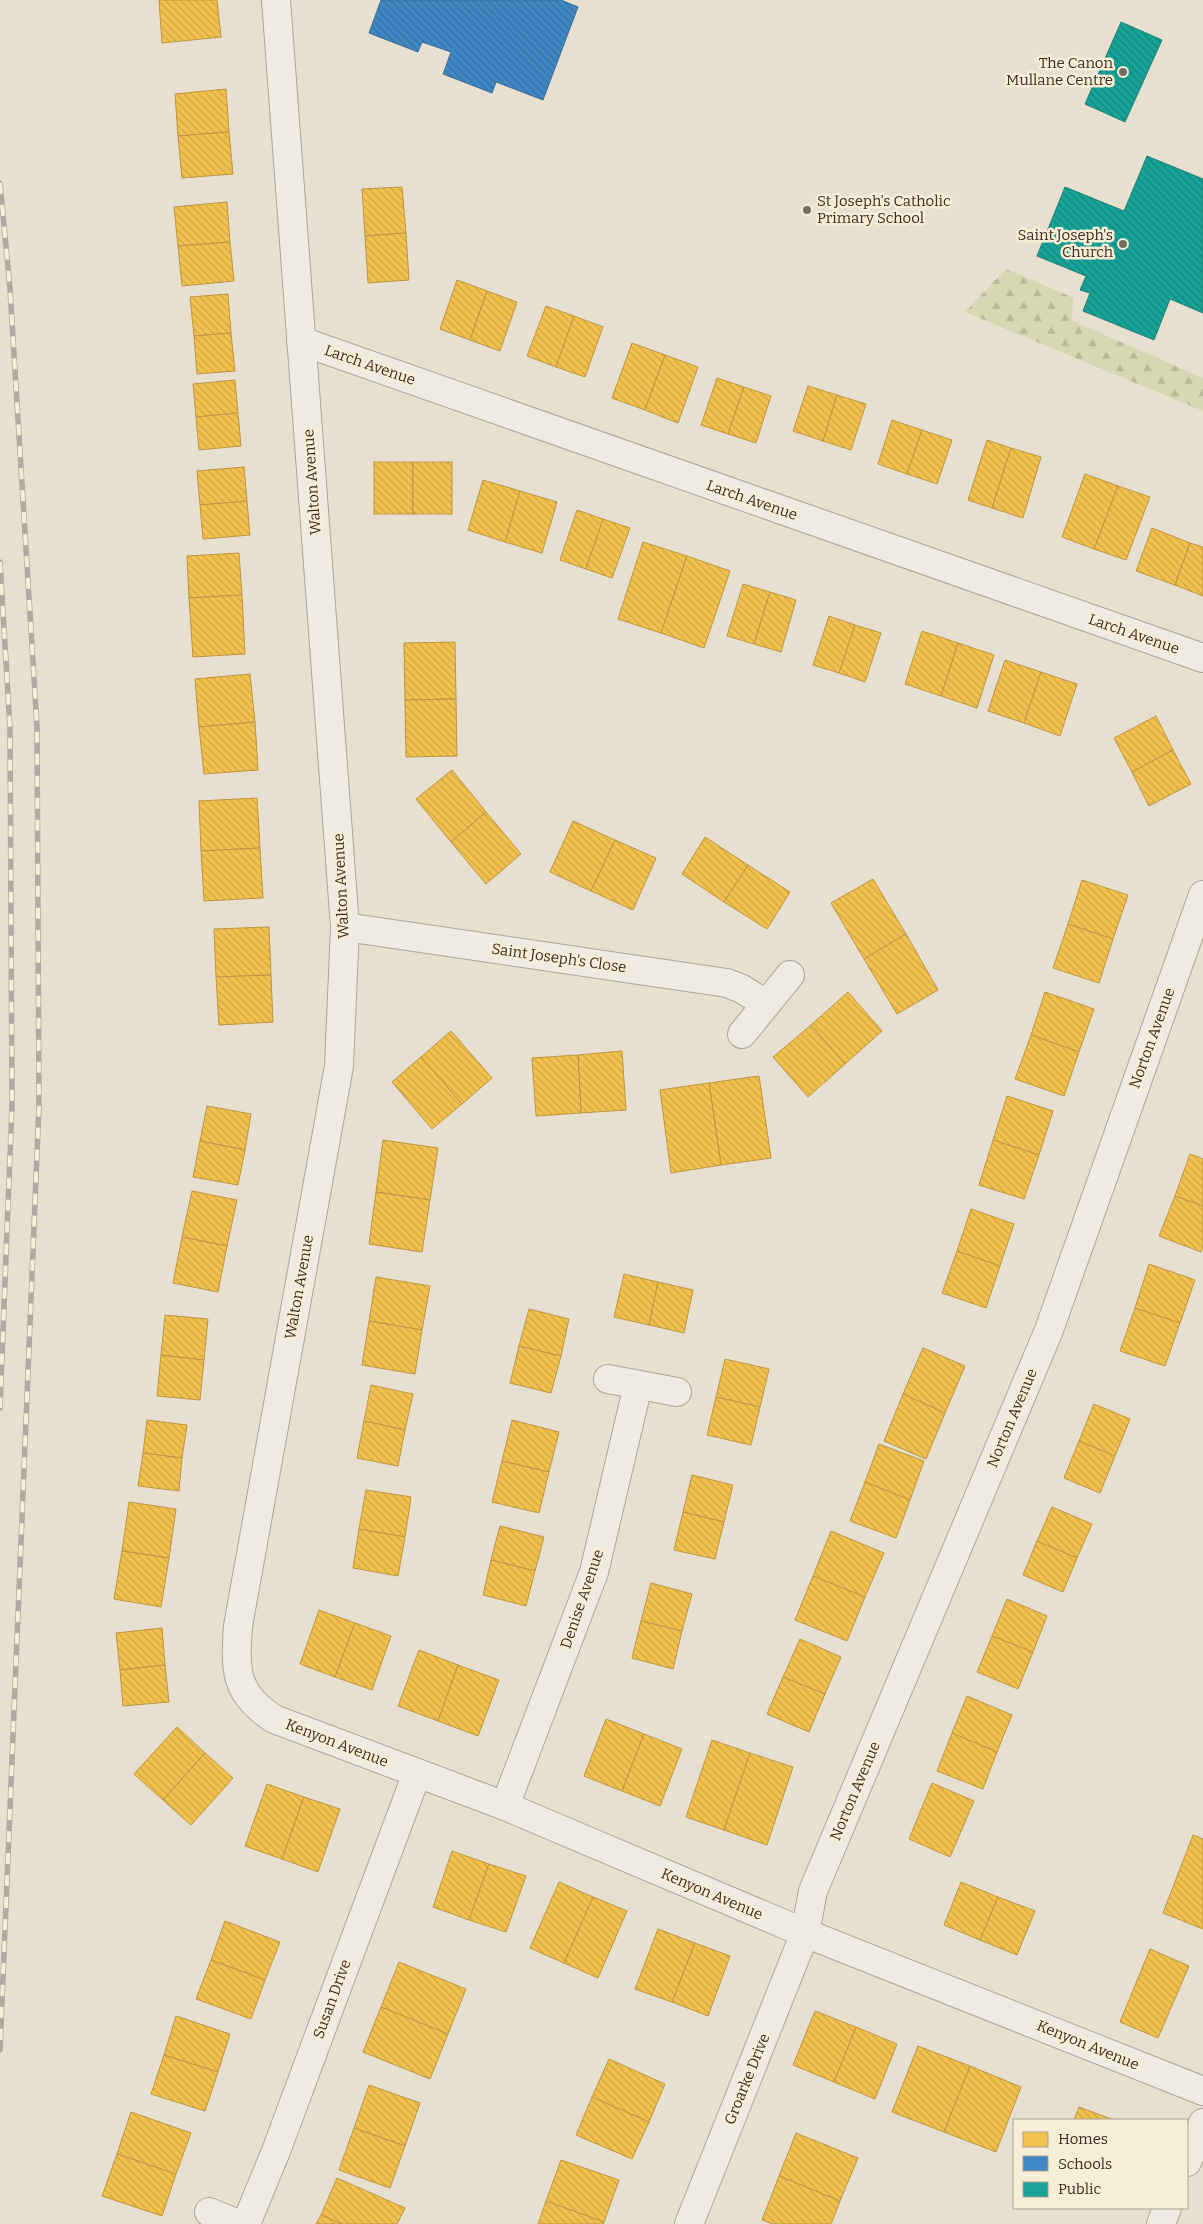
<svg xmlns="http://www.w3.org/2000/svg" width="1203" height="2224" font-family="Bitter,serif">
	<defs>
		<pattern id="forest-firs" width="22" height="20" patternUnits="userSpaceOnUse" patternTransform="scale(1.25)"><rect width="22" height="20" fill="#d6d7b3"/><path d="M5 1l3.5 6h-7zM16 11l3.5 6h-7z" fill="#b9b99a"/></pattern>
		<pattern id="homes-back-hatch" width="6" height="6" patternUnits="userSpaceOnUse" patternTransform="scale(1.25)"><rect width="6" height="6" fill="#f2c14e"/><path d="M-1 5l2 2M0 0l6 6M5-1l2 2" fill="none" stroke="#d0a644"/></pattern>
		<pattern id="schools-back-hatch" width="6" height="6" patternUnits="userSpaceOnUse" patternTransform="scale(1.25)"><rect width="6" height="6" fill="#3f88c5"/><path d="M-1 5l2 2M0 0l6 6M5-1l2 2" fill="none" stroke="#3670a0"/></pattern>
		<pattern id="public-back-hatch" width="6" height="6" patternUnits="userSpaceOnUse" patternTransform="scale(1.25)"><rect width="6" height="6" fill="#17a398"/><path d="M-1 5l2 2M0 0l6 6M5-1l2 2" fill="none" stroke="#16857c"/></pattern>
	</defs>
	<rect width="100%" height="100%" fill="#e7e0d1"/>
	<path fill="url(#forest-firs)" d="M1006,269L1074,298L1071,320L1203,378V411L965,312Z"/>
	<g fill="url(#homes-back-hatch)" stroke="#bc9540">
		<path d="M159,0H217L221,37L162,43Z"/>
		<path d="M226,89L229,132L178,136L175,94Z"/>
		<path d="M229,132L233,174L182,178L178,136Z"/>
		<path d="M402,187L406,233L365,236L362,189Z"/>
		<path d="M227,202L230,242L178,246L174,207Z"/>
		<path d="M406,233L409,280L368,283L365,236Z"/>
		<path d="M230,242L234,281L182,286L178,246Z"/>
		<path d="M457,280L487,291L470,340L440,329Z"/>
		<path d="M487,291L517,302L500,351L470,340Z"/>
		<path d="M228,294L231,333L194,336L190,297Z"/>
		<path d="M546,306L574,316L556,367L527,356Z"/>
		<path d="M574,316L603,327L585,377L556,367Z"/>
		<path d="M231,333L235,371L197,374L194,336Z"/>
		<path d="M632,343L665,355L645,410L612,398Z"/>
		<path d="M665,355L698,367L678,423L645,410Z"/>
		<path d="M717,378L744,387L728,434L701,425Z"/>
		<path d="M235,380L238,413L196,417L193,384Z"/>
		<path d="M808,386L837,395L823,441L793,431Z"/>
		<path d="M744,387L771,396L756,443L728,434Z"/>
		<path d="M837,395L866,404L851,450L823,441Z"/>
		<path d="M238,413L241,446L199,450L196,417Z"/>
		<path d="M892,420L922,430L907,474L878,464Z"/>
		<path d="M922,430L952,440L937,484L907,474Z"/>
		<path d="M987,440L1011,448L992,508L968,500Z"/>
		<path d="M1011,448L1041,457L1023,518L992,508Z"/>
		<rect x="374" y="462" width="39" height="52"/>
		<rect x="413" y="462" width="39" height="52"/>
		<path d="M244,467L247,501L200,505L197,471Z"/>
		<path d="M1085,474L1118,486L1094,549L1062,537Z"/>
		<path d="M483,480L520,491L505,542L468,530Z"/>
		<path d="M1118,486L1150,497L1126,560L1094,549Z"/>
		<path d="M520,491L557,502L542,553L505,542Z"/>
		<path d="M247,501L250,535L203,539L200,505Z"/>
		<path d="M577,510L603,519L586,569L560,560Z"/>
		<path d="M603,519L630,528L612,578L586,569Z"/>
		<path d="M1152,528L1190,543L1175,585L1136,571Z"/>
		<path d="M643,542L687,556L661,633L618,619Z"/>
		<path d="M1190,543L1203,547V596L1175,585Z"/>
		<path d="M239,553L242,595L189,598L187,556Z"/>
		<path d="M687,556L730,571L704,648L661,633Z"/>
		<path d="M743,584L770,592L754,644L727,636Z"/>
		<path d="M770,592L796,600L781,652L754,644Z"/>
		<path d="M242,595L245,654L193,657L189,598Z"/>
		<path d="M829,616L855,625L839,673L813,665Z"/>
		<path d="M855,625L881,633L865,682L839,673Z"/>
		<path d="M922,631L958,643L941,696L905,684Z"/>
		<path d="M455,642L456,699L405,700L404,643Z"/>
		<path d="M958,643L994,655L977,708L941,696Z"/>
		<path d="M1005,660L1041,672L1024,723L988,711Z"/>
		<path d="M1041,672L1077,684L1060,736L1024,723Z"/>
		<path d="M250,674L255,722L199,727L195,679Z"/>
		<path d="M456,699L457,756L406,757L405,700Z"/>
		<path d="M1156,716L1173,750L1132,772L1114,738Z"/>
		<path d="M255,722L258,770L204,774L199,727Z"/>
		<path d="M1173,750L1191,784L1149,806L1132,772Z"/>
		<path d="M452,770L486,812L451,842L416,799Z"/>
		<path d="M257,798L260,848L201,851L199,801Z"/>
		<path d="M486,812L521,854L486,884L451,842Z"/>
		<path d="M573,821L615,840L591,891L550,872Z"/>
		<path d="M705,837L748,865L724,902L682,874Z"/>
		<path d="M615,840L656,858L633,910L591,891Z"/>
		<path d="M260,848L263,898L204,901L201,851Z"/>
		<path d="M748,865L790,892L767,929L724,902Z"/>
		<path d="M873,879L906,934L864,959L831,903Z"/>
		<path d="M1082,880L1128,895L1113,939L1068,924Z"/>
		<path d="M1068,924L1113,939L1099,983L1053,968Z"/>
		<path d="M269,927L271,975L216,977L214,929Z"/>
		<path d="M906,934L938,990L897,1014L864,959Z"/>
		<path d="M271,975L273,1022L219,1025L216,977Z"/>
		<path d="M848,992L882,1031L845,1064L811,1025Z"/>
		<path d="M1045,992L1094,1009L1079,1052L1031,1035Z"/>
		<path d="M811,1025L845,1064L808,1097L773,1057Z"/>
		<path d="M451,1031L492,1078L462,1104L421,1057Z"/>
		<path d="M1031,1035L1079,1052L1064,1096L1015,1079Z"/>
		<path d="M622,1051L626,1110L581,1113L578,1055Z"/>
		<path d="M578,1055L581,1113L536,1116L532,1058Z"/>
		<path d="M421,1057L462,1104L432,1129L392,1082Z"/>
		<path d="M759,1076L771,1158L721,1165L709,1083Z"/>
		<path d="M709,1083L721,1165L671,1173L660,1090Z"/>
		<path d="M1007,1096L1053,1111L1039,1155L993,1140Z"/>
		<path d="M207,1106L251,1114L245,1150L200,1141Z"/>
		<path d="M383,1140L438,1148L430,1200L376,1192Z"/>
		<path d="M993,1140L1039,1155L1024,1199L979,1185Z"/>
		<path d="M200,1141L245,1150L238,1185L193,1177Z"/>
		<path d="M1190,1154L1203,1159V1206L1175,1196Z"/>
		<path d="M192,1191L237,1200L227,1246L182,1237Z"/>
		<path d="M376,1192L430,1200L422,1252L369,1244Z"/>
		<path d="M1175,1196L1203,1206V1246L1201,1252L1159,1236Z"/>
		<path d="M971,1209L1014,1224L1000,1266L957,1251Z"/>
		<path d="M182,1237L227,1246L218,1292L173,1283Z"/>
		<path d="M957,1251L1000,1266L986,1308L942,1293Z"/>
		<path d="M1149,1264L1195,1280L1180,1323L1135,1308Z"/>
		<path d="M624,1274L658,1282L649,1325L614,1317Z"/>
		<path d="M376,1277L430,1286L422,1330L369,1321Z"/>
		<path d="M658,1282L693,1290L684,1333L649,1325Z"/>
		<path d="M1135,1308L1180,1323L1165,1366L1120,1351Z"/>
		<path d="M529,1309L569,1319L561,1356L519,1346Z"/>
		<path d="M165,1315L208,1319L204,1360L161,1355Z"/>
		<path d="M369,1321L422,1330L415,1374L362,1365Z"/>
		<path d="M519,1346L561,1356L551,1393L510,1383Z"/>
		<path d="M923,1348L965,1366L945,1413L903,1394Z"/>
		<path d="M161,1355L204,1360L200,1400L157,1396Z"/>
		<path d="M725,1359L769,1369L760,1407L716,1397Z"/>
		<path d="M371,1385L413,1394L405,1430L364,1421Z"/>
		<path d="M903,1394L945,1413L926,1459L884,1441Z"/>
		<path d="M716,1397L760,1407L751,1445L707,1435Z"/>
		<path d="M1094,1404L1130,1419L1115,1456L1079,1441Z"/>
		<path d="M147,1420L187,1425L182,1458L143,1453Z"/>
		<path d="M512,1420L559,1432L549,1472L502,1461Z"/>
		<path d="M364,1421L405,1430L398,1466L357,1458Z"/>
		<path d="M1079,1441L1115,1456L1100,1493L1064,1478Z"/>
		<path d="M879,1444L924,1461L910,1500L865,1482Z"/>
		<path d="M143,1453L182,1458L179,1491L138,1486Z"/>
		<path d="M502,1461L549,1472L539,1513L492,1502Z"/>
		<path d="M692,1475L733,1485L724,1522L683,1512Z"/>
		<path d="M865,1482L910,1500L896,1538L850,1521Z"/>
		<path d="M366,1490L411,1497L405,1537L359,1529Z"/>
		<path d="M129,1502L176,1509L169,1558L122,1551Z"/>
		<path d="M1052,1507L1092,1524L1077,1558L1037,1541Z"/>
		<path d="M683,1512L724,1522L715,1559L674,1550Z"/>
		<path d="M500,1526L544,1537L535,1571L491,1560Z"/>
		<path d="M359,1529L405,1537L398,1576L353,1568Z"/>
		<path d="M831,1531L884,1553L865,1597L813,1576Z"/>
		<path d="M1037,1541L1077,1558L1063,1592L1023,1575Z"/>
		<path d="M122,1551L169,1558L161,1607L114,1599Z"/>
		<path d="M491,1560L535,1571L526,1606L483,1595Z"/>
		<path d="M813,1576L865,1597L847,1641L795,1620Z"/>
		<path d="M651,1583L692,1594L682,1631L641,1621Z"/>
		<path d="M1007,1599L1047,1616L1033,1652L992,1636Z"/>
		<path d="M319,1610L355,1623L335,1677L300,1664Z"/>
		<path d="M641,1621L682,1631L673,1669L632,1658Z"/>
		<path d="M355,1623L391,1636L372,1690L335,1677Z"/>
		<path d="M162,1628L165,1665L120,1670L116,1633Z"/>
		<path d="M992,1636L1033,1652L1018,1689L977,1672Z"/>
		<path d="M800,1639L841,1657L825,1694L783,1677Z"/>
		<path d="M419,1650L458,1665L438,1721L398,1706Z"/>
		<path d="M165,1665L169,1702L123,1706L120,1670Z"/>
		<path d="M458,1665L499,1680L478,1736L438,1721Z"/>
		<path d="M783,1677L825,1694L809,1732L767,1714Z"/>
		<path d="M967,1696L1012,1715L997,1752L952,1733Z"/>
		<path d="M606,1719L644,1734L622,1791L584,1776Z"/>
		<path d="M177,1727L205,1753L163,1800L134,1774Z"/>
		<path d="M952,1733L997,1752L983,1789L937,1771Z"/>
		<path d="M644,1734L682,1749L660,1806L622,1791Z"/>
		<path d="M712,1740L750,1753L724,1830L686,1817Z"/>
		<path d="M205,1753L233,1778L191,1825L163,1800Z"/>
		<path d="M750,1753L793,1767L767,1845L724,1830Z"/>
		<path d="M932,1783L974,1801L950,1857L909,1839Z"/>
		<path d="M267,1784L304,1797L282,1859L245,1846Z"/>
		<path d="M304,1797L340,1809L318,1872L282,1859Z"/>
		<path d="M1193,1835L1203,1839V1929L1163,1913Z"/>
		<path d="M452,1851L489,1864L469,1920L433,1907Z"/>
		<path d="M489,1864L526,1876L506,1932L469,1920Z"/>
		<path d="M559,1882L593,1897L564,1963L530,1948Z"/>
		<path d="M961,1882L998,1897L980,1940L944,1925Z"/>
		<path d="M593,1897L627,1911L598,1978L564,1963Z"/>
		<path d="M998,1897L1035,1911L1017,1955L980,1940Z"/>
		<path d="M225,1921L280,1942L265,1980L211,1960Z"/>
		<path d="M658,1929L695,1943L672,2002L635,1989Z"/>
		<path d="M695,1943L730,1956L708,2016L672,2002Z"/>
		<path d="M1150,1949L1189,1966L1158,2038L1120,2022Z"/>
		<path d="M211,1960L265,1980L251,2019L196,1999Z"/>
		<path d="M399,1962L466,1989L448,2034L381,2007Z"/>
		<path d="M381,2007L448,2034L430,2079L363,2052Z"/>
		<path d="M815,2011L856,2027L834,2082L793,2065Z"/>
		<path d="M176,2016L230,2034L218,2072L164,2055Z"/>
		<path d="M856,2027L897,2044L875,2099L834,2082Z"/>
		<path d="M918,2046L970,2066L944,2132L892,2112Z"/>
		<path d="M164,2055L218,2072L205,2111L151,2094Z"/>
		<path d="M609,2059L665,2084L649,2122L592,2097Z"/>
		<path d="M970,2066L1021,2087L996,2152L944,2132Z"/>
		<path d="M369,2085L420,2103L405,2146L354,2128Z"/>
		<path d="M592,2097L649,2122L632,2159L576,2135Z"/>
		<path d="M1079,2107L1114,2120H1074Z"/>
		<path d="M131,2112L191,2133L176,2174L117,2154Z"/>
		<path d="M354,2128L405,2146L390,2188L339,2170Z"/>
		<path d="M796,2133L858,2158L840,2201L779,2176Z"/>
		<path d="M117,2154L176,2174L162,2216L102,2196Z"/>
		<path d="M561,2160L619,2180L604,2222L546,2201Z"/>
		<path d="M779,2176L840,2201L831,2224H773L762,2220Z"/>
		<path d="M337,2178L405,2208L397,2224H342L321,2215Z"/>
		<path d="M546,2201L604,2222L603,2224H538Z"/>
		<path d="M321,2215L342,2224H316Z"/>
	</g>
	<path fill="url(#schools-back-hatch)" stroke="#3e6d94" d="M381,0H561L578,7L543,100L496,82L492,93L443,74L451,52L422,42L418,52L369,33Z"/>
	<g fill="url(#public-back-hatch)" stroke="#228074">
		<path d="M1121,22L1162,40L1125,122L1085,104Z"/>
		<path d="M1147,156L1203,179V313L1170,299L1154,340L1083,311L1090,293L1080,290L1086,276L1037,256L1065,187L1124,211Z"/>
	</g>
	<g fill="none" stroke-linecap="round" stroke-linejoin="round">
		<defs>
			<g id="minor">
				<path d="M276,0L345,927L339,1066L238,1626C235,1670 234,1693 274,1719L505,1806L805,1933L1203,2091"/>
				<path d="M301,341L1203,658"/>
				<path d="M345,927L727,983L742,989L766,1004"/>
				<path d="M742,1034L790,975"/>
				<path d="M608,1379L677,1392"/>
				<path d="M505,1806L594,1572L638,1385"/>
				<path d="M209,2212L238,2224"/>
				<path d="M246,2224L276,2151L417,1773"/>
				<path d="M689,2224L805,1933L813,1891L1049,1330L1203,895"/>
			</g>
			<g id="tertiary">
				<path d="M1187,2162L1203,2123"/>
				<path d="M1161,2224L1167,2208"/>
			</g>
		</defs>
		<use href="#minor" stroke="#ada599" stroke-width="30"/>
		<use href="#tertiary" stroke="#ada599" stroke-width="30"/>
		<use href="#minor" stroke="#efebe3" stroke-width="28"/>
		<use href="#tertiary" stroke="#efebe3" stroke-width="28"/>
		<defs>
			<g id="rail">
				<path d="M0,183L10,289L37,727L39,1106L0,2050"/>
				<path d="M0,562L10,728L12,1105L0,1408"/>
			</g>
		</defs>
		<use href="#rail" stroke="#afaaa2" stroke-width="5.5"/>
		<use href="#rail" stroke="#f7eed8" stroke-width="4" stroke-dasharray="11" stroke-linecap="butt"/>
	</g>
	<g fill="#786c5e" stroke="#f7eed8" stroke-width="2">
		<circle cx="1123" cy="72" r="5"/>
		<circle cx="807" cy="210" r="5"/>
		<circle cx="1123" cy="244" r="5"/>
	</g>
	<g text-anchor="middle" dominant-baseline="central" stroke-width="5" stroke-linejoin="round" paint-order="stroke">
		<g font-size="15" fill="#3d2e20" stroke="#f7eed8" text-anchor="end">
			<text x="1113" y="63">The Canon<tspan x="1113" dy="17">Mullane Centre</tspan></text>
			<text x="817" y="201" text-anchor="start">St Joseph's Catholic<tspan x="817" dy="17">Primary School</tspan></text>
			<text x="1113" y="235">Saint Joseph's<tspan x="1113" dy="17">Church</tspan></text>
		</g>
		<g font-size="15" fill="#3d2e20" stroke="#f7eed8">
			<text transform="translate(370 365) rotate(19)">Larch Avenue</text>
			<text transform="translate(312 482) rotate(-94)">Walton Avenue</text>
			<text transform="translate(752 500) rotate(19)">Larch Avenue</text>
			<text transform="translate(1134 634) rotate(19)">Larch Avenue</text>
			<text transform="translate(341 886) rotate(-93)">Walton Avenue</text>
			<text transform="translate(559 958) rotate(8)">Saint Joseph's Close</text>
			<text transform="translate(1152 1038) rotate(-70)">Norton Avenue</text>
			<text transform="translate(299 1287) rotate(-80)">Walton Avenue</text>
			<text transform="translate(1012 1418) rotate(-67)">Norton Avenue</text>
			<text transform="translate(582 1599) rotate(-71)">Denise Avenue</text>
			<text transform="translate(337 1743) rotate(21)">Kenyon Avenue</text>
			<text transform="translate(855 1791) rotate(-67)">Norton Avenue</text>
			<text transform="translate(712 1894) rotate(23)">Kenyon Avenue</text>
			<text transform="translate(332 1999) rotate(-70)">Susan Drive</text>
			<text transform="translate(1088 2045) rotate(22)">Kenyon Avenue</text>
			<text transform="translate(747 2079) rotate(-68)">Groarke Drive</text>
		</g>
	</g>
	<rect x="1013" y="2119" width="175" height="90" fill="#f7eed8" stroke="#ada18e"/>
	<rect x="1023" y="2132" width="25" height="15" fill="#f2c14e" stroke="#ada18e"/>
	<text x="1058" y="2144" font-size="15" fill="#3d2e20">Homes</text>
	<rect x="1023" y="2156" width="25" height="15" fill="#3f88c5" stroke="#ada18e"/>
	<text x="1058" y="2169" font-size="15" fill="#3d2e20">Schools</text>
	<rect x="1023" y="2182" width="25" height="15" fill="#17a398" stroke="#ada18e"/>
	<text x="1058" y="2194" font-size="15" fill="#3d2e20">Public</text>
</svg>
